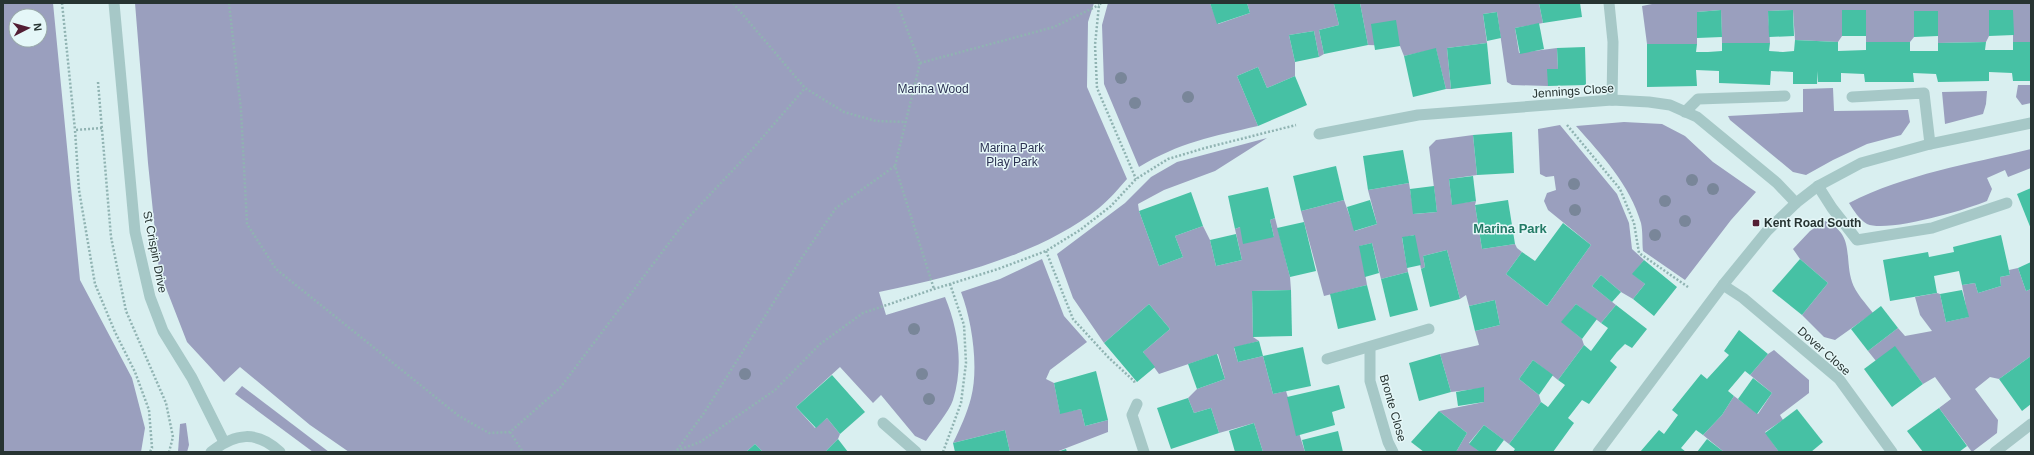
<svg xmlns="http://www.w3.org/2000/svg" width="2034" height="455" font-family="Arial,sans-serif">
	<rect width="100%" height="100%" fill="#d9eff0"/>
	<g fill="#9a9fbe" fill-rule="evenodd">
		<path d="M3,3H53L80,280L132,378L145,428L141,452H3ZM16,16H40V40H16Z"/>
		<path d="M135,3H1094L1088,22L1087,87L1127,179C1118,189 1110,199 1099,208C1040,255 952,277 879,292L886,315L945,297C958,329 964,365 953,400C949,412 934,429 926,441L915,436L881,395L873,403L840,367L796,407L815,428L827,418L840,434L838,439L825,452H763L755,444L746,452H349L310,425L240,367L224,382L187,342L159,270L148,163Z"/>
		<path d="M1108,3H1210L1218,24L1250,13L1247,3H1338L1334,4L1339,25L1319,30L1324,54L1319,57L1314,31L1289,35L1295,62V76L1267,88L1258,67L1237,76L1258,126C1214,136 1178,143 1139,167L1104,84L1102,25Z"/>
		<path d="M1360,3H1539L1543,23L1515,28L1519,53L1557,48L1558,69L1548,70V86L1512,85L1507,82L1497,12L1483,14L1487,43L1447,48L1451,89H1446L1436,49L1404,56L1400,46L1368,45Z"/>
		<path d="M1657,3H2031V42H2013V10H1990L1989,36L1986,42L1938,43V11H1914V37L1910,42H1866V10L1842,11V36L1838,42L1795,40L1793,10L1768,11L1770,43H1722L1721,10L1697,12V44H1647L1642,6Z"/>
		<path d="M2018,85H2031V103L2022,105L2016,97Z"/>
		<path d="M1833,88L1834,111L1908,110L1910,122L1901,135L1867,144L1833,160L1806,175L1793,172L1787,167L1730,120L1728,116L1803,112V89Z"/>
		<path d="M1987,91L1986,104L1983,114L1945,124L1942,92Z"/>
		<path d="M1624,122L1662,124L1685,136L1713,162L1756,192L1731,220L1685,280L1643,251C1642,242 1643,232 1641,223C1630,185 1601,154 1576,126Z"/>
		<path d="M1560,125L1617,194L1629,223L1632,249L1644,260L1633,274L1645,284L1633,299L1621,292L1601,275L1592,286L1616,305L1601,323L1576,304L1562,322L1582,339L1584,345L1558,380L1533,360L1519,379L1539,395L1541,402L1509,444L1484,425L1469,443L1480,452H1456L1467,433L1439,411L1484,402V388L1451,392L1440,354L1479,345L1475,331L1500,325L1495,300L1469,306L1466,295L1460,299L1447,250L1423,256L1425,267L1421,269L1414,235L1402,238L1408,272L1381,279L1372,243L1360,246L1367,285L1324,296L1301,211L1344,200L1355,231L1377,224L1368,190L1409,183L1414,214L1437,212L1429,147L1436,140L1473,135L1477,175L1449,179L1452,204L1476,201L1475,205L1482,249L1515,244L1517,248L1522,252L1506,274L1547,306L1591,245L1548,210L1544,201L1547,193L1556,190L1554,176L1546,177L1540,174L1538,129Z"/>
		<path d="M1267,138L1215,171L1164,190L1138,204L1139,211L1159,266L1183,257L1175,236L1203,226L1210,240L1216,266L1242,260L1235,229L1240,227L1274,237L1270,220L1275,218L1290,277L1291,290L1252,291L1253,337L1259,341L1234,348L1238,362L1263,356L1273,394L1286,391L1305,452H1263L1254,423L1219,433L1211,408L1194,413L1188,398L1197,389L1225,379L1218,354L1159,374L1143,352L1170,329L1149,304L1104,343L1073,298L1057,254L1125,203L1151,177L1177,162Z"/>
		<path d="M2031,149V168L2008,177L2005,170L1987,178L1992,189L1987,201C1966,210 1887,233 1867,224C1859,219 1854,211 1849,203C1905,174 1970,164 2031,149Z"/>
		<path d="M1825,221C1855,234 1844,257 1852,282C1855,292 1866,304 1873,313L1835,340L1824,337L1802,315L1828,283L1800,259L1793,249L1810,231Z"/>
		<path d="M1042,259L1064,316L1087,342L1050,370L1046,379L1054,383L1060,413L1081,409L1085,426L1108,420V432L1056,452H1010L1005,430L953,443C960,429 967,413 971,398C979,367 972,321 961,292L1000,279Z"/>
		<path d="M2018,268L2026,291L2031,289V356L1999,379L1990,377L1975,389L1998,420L1997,433L1972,452L1939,408L1951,399L1935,377L1923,384L1895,347L1876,361L1868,351L1898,328L1905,336L1932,331L1920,315L1915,297L1937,293L1940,294L1946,322L1968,317L1962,285L1975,283L1978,293L2001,286L2000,277L2010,275L2009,270Z"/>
		<path d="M1774,350L1809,380V393L1780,415L1783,420L1765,432L1779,452H1724L1703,435L1722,415L1734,396L1758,414L1772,393L1750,375L1768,354Z"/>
		<path d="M242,386L329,452H313L235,394Z"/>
		<path d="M186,423L189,445L187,452H178L180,424Z"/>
	</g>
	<g fill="#46c1a4">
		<path d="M1210,3H1247L1250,13L1217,24Z"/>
		<path d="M1360,3L1368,45L1324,54L1319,30L1339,25L1334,4Z"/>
		<path d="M1539,3H1580L1582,17L1543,23Z"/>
		<path d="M1721,10L1722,37L1697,38V12Z"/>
		<path d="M1793,10L1794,36L1769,37L1768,11Z"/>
		<rect x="1842" y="10" width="24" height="26"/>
		<path d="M1989,10H2013L2014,35L1989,36Z"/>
		<path d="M1914,11H1938V36L1914,37Z"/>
		<path d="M1497,12L1501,38L1487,41L1483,14Z"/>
		<path d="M1396,20L1400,46L1375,50L1371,24Z"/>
		<path d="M1539,23L1544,49L1520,54L1515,28Z"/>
		<path d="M1314,31L1319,57L1295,62L1289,35Z"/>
		<path d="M1795,40L1838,42V51L1866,50V42H1910V51H1938V43L1986,42L1985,50H2013V42H2031V81H2013L2012,73L1989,72V81L1938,82L1936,74L1913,73L1914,82H1865L1864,74L1841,73V82H1818V71L1817,84H1793V72L1771,71L1770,85L1719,83V71L1696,70L1697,86L1647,87V44H1697L1696,52H1708L1722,51V43H1770L1769,51L1783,52L1794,51Z"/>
		<path d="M1487,43L1491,84L1451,89L1447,48Z"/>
		<path d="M1585,47L1586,85L1548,86L1547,69H1558L1557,48Z"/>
		<path d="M1436,48L1446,89L1413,97L1404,56Z"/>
		<path d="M1258,67L1267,88L1295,76L1307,105L1258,126L1237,76Z"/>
		<path d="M1512,132L1514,173L1477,175L1473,135Z"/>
		<path d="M1403,150L1409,183L1368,190L1363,156Z"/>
		<path d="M1336,166L1344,200L1301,211L1293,176Z"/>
		<path d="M1473,176L1476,201L1452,205L1449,179Z"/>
		<path d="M1434,186L1437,212L1413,214L1410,189Z"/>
		<path d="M1268,187L1275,218L1270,220L1274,237L1243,244L1240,227L1235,229L1228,196Z"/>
		<path d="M2031,188V229L2017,194Z"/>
		<path d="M1191,192L1203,226L1175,236L1183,257L1159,266L1139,211Z"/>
		<path d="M1370,200L1377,224L1354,231L1347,207Z"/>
		<path d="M1508,200L1515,244L1482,249L1475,205Z"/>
		<path d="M1304,222L1316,271L1290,277L1277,228Z"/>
		<path d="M1563,223L1591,245L1547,306L1506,274L1522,252L1535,261Z"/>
		<path d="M1236,234L1242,260L1216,266L1210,240Z"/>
		<path d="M1415,235L1421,265L1407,268L1402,237Z"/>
		<path d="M2001,235L2010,275L2000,277L2001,286L1978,293L1975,283L1962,285L1959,271L1934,276L1937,293L1890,301L1883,260L1928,252L1929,257L1954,252L1953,247Z"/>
		<path d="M1372,243L1379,273L1365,277L1359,246Z"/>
		<path d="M1447,250L1460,299L1430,307L1421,269L1425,267L1423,256Z"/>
		<path d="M1800,259L1828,283L1802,315L1772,291Z"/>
		<path d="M1644,260L1677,287L1654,316L1633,299L1645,284L1632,274Z"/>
		<path d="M2031,262V289L2026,291L2018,268Z"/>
		<path d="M1408,272L1418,310L1390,317L1381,279Z"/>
		<path d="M1601,275L1621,292L1612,302L1592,286Z"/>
		<path d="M1367,285L1376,320L1338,329L1330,294Z"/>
		<path d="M1291,290L1292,336L1253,337L1252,291Z"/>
		<path d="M1962,290L1969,317L1946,322L1940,294Z"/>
		<path d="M1495,300L1500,325L1475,331L1469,306Z"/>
		<path d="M1149,304L1170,329L1143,352L1155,367L1137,382L1104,343Z"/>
		<path d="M1576,304L1597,319L1582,339L1561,322Z"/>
		<path d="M1616,305L1647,329L1632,348L1625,344L1617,352L1610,361L1617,367L1589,404L1582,400L1568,418L1574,423L1553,452H1513L1515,449L1509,444L1541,402L1548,407L1565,385L1558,380L1584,345L1591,351L1608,328L1601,323Z"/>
		<path d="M1881,306L1898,328L1868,351L1851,329Z"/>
		<path d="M1739,330L1768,354L1750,375L1745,371L1728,391L1734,396L1722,415L1703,435L1696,430L1681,448L1686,452H1640L1659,430L1664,434L1678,415L1672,410L1701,374L1707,379L1729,355L1724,351Z"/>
		<path d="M1259,341L1263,356L1238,362L1234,347Z"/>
		<path d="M1895,346L1923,384L1892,407L1864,369Z"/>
		<path d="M1303,347L1311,386L1273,394L1263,356Z"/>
		<path d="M1217,354L1225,379L1197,389L1188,364Z"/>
		<path d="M1440,354L1451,392L1419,401L1409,363Z"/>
		<path d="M2031,356V404L2022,411L1999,379Z"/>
		<path d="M1533,360L1553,375L1539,395L1519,379Z"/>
		<path d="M1096,371L1108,420L1085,426L1081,409L1060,414L1054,383Z"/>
		<path d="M832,375L865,412L840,434L827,418L816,428L796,407Z"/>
		<path d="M1753,378L1772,393L1757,414L1738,399Z"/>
		<path d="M1339,385L1345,408L1332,412L1335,425L1296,436L1287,397Z"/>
		<path d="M1484,387V402L1458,406L1456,392Z"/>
		<path d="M1188,398L1194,413L1211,408L1219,433L1171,449L1157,408Z"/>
		<path d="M1939,408L1967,446L1959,452H1923L1907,431Z"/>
		<path d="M1797,409L1823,442L1811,452H1779L1765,433Z"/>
		<path d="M1439,411L1467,433L1456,452H1424L1411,442Z"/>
		<path d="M1254,423L1263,452H1235L1229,431Z"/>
		<path d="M1484,425L1504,440L1495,452H1480L1469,444Z"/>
		<path d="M1005,430L1010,452H955L953,443Z"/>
		<path d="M1338,431L1343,452H1305L1302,440Z"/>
		<path d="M838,439L848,452H825Z"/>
		<path d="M1707,439L1724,452H1697Z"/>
		<path d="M755,444L763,452H746Z"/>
		<path d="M1066,449L1067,452H1057Z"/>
	</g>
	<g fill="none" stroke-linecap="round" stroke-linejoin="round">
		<g stroke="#90b3b2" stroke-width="2.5" stroke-dasharray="2 2" stroke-linecap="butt">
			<path d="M62,3L75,130"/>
			<path d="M229,3L241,110L247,224L276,269L459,416L489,433L510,432L560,388L687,219L750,152L805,88"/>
			<path d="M733,3L805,88L844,112L876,121L906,122"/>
			<path d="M897,3L920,63L895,166L934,289"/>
			<path d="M1101,3L1099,5L1095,45L1097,88L1136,179"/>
			<path d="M920,63L1054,27L1099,5"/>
			<path d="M98,82L111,237L126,311L166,403L173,437L169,452"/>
			<path d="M1567,125L1620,189L1634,223L1639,253L1688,287"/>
			<path d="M102,128L75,130L79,190L95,284L115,332L135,372L149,410L152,448L150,452"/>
			<path d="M1046,251L1073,319L1108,357L1134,381L1135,384"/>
			<path d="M510,432L523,452"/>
			<path d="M677,450L704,413L801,259L836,208L895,166"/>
			<path d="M673,452L700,442L775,390L820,344L863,313L934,289L998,269L1046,251L1080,230L1111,206L1136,179L1168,159L1205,148L1296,125"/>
			<path d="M943,452L961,403L966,363L964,325L950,284"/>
		</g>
		<g stroke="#a6c8c7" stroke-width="11">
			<path d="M1852,97L1924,93L1930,144"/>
			<path d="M1685,112L1698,99L1785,96"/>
			<path d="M1818,186L1832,208L1857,240L1932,228L2007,203"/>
			<path d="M1327,359L1429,329"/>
		</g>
		<g stroke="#a6c8c7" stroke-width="11">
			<path d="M114,3L135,232L150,297L163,331L192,378L224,442"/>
			<path d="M1609,3L1613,42L1612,100"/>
			<path d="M1319,134L1418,115L1612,100L1649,102L1670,105L1697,117L1777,183L1796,203"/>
			<path d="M1723,285L1743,298L1839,379L1892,452"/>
			<path d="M1370,347V381L1388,442L1393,452"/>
			<path d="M1137,404L1132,415L1144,452"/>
			<path d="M883,423L916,452"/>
			<path d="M211,452C235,433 257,430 280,452"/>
			<path d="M1598,452L1723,285L1767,231L1796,203L1818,186L1861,163L1930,144L2031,123"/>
			<path d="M1995,452L2031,424"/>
		</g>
	</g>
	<g fill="#798699">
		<circle cx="1121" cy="78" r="6"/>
		<circle cx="1188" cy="97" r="6"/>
		<circle cx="1135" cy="103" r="6"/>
		<circle cx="1692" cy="180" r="6"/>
		<circle cx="1574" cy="184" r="6"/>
		<circle cx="1713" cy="189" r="6"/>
		<circle cx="1665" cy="201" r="6"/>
		<circle cx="1575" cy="210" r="6"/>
		<circle cx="1685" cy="221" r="6"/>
		<circle cx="1655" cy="235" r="6"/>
		<circle cx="914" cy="329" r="6"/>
		<circle cx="745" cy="374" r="6"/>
		<circle cx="922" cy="374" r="6"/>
		<circle cx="929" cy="399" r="6"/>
	</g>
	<rect fill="#531e34" stroke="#e5f7f8" stroke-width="1.5" x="1752" y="219" width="8" height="8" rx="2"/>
	<g text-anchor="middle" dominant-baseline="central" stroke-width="3" stroke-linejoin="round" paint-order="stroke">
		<g font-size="12" fill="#2b3051" stroke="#e5f7f8">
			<text x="933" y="89">Marina Wood</text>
			<text x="1012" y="148">Marina Park<tspan x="1012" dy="14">Play Park</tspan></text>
		</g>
		<g font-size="12" fill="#273432" stroke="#e5f7f8">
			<text transform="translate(1573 91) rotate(-4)">Jennings Close</text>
			<text transform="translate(155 252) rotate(79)">St Crispin Drive</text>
			<text transform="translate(1824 351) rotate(42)">Dover Close</text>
			<text transform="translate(1393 408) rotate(74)">Bronte Close</text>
		</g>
		<g font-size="12" font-weight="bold" fill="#273432" stroke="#e5f7f8" text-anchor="start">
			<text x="1764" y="223">Kent Road South</text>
		</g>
		<g font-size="13" font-weight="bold" fill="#227a65" stroke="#e5f7f8">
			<text x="1510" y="228">Marina Park</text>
		</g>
	</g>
	<rect width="2034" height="455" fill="none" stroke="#273432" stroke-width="8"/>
	<g transform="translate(28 28) rotate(84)"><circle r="19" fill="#e5f7f8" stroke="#99a9a9"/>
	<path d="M0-3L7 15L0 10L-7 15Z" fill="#531e34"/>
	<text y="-6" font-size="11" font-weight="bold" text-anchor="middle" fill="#273432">N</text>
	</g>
</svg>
